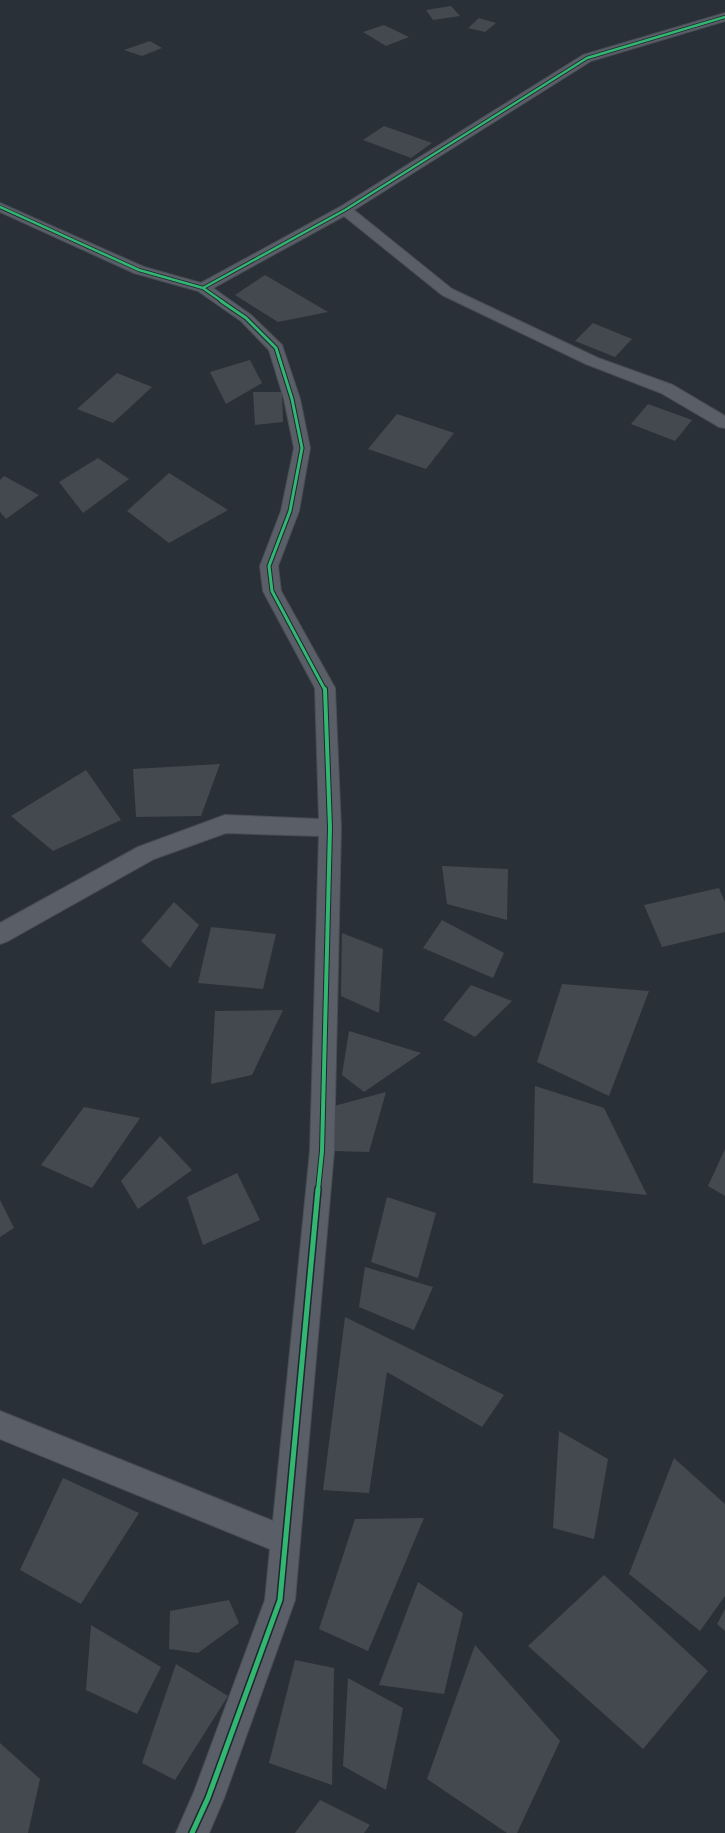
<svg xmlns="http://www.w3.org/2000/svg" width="725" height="1833" font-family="Lato,sans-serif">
	<rect width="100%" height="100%" fill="#2a3038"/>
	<g fill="#444950">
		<path d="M451,6L460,16L433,20L426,10Z"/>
		<path d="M479,18L496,23L485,32L468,28Z"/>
		<path d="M384,25L409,37L386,46L363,32Z"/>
		<path d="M150,41L162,48L142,56L124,50Z"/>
		<path d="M384,126L432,143L411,158L363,140Z"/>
		<path d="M265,275L328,312L278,322L235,295Z"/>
		<path d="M593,323L632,339L615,357L575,341Z"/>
		<path d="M250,360L262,383L226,404L210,372Z"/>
		<path d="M117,373L152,387L113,423L77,409Z"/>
		<path d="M253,392H282L283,422L255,425Z"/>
		<path d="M648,404L692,420L675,441L631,424Z"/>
		<path d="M397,414L454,433L426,469L368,449Z"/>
		<path d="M98,458L129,479L83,513L59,482Z"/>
		<path d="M169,473L228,510L169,543L127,511Z"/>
		<path d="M4,476L39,495L6,519L0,512V480Z"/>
		<path d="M220,764L201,816L136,817L133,769Z"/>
		<path d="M86,770L121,820L53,851L11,816Z"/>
		<path d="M442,866L508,869L507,920L447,904Z"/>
		<path d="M719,888L725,902V932L662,947L644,905Z"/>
		<path d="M174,902L199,925L170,968L141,941Z"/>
		<path d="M442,920L504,953L493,978L423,948Z"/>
		<path d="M211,927L276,934L263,989L198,983Z"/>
		<path d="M342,933L383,949L379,1013L341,996Z"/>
		<path d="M562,984L649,991L609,1096L537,1062Z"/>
		<path d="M471,985L512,1001L475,1037L443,1020Z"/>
		<path d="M283,1010L252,1075L211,1084L215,1011Z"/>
		<path d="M349,1031L421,1053L364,1092L342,1075Z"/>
		<path d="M535,1086L604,1108L647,1195L533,1183Z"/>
		<path d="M386,1092L369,1152L333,1151L334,1106Z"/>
		<path d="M84,1107L140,1118L92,1188L41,1165Z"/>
		<path d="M160,1136L192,1170L138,1209L121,1181Z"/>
		<path d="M725,1149V1196L708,1186Z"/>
		<path d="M237,1173L260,1220L203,1245L187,1197Z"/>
		<path d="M387,1197L436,1213L418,1278L371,1262Z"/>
		<path d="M0,1200L14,1228L0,1237Z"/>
		<path d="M365,1267L433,1287L414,1330L359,1307Z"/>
		<path d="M345,1317L504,1395L482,1427L387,1372L369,1493L323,1490Z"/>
		<path d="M559,1431L608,1459L594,1539L553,1528Z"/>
		<path d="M674,1458L725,1504V1596L700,1631L629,1574Z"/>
		<path d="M63,1478L139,1513L81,1604L20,1570Z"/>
		<path d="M424,1518L368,1651L319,1629L355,1519Z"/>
		<path d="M604,1575L708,1671L643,1749L528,1646Z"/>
		<path d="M418,1582L463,1613L444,1694L379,1685Z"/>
		<path d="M229,1600L239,1623L198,1653L169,1649L170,1611Z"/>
		<path d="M725,1609V1631L717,1624Z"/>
		<path d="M91,1625L161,1667L137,1714L86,1690Z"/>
		<path d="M475,1645L560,1741L517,1833H507L427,1779Z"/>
		<path d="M295,1660L334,1668L332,1785L269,1763Z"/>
		<path d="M176,1664L228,1696L175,1780L142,1763Z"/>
		<path d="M348,1678L403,1708L386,1790L343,1766Z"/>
		<path d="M0,1743L40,1779L28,1833H0Z"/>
		<path d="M320,1800L370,1825L364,1833H295Z"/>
	</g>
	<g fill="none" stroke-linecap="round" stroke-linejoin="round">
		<defs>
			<path id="street" d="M725,13V21L591,61L354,210L452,289L598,358L673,385L725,416V428L719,427L661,393L586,364L442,295L344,216L213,288L251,315L282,345L300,399L310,448L299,511L278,566L281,591L335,688L341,828L334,1151L295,1600L224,1798L209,1833H176L194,1792L265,1600L270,1549L0,1439V1411L273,1521L310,1151L319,836L226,833L154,859L8,941L0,944V923L138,847L225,815L319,819L315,688L263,591L260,566L281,511L294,448L284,399L269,350L241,321L198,291L134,273L0,212V203L144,267L201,283L340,207L583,55Z"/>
		</defs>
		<use href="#street" stroke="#484c53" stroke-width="2"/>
		<use href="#street" fill="#5a5e66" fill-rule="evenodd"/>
		<defs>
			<g id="cycleway-far3">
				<path d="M0,207L139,270L203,288L345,210L587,58L725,17"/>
				<path d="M203,288L223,302"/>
			</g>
			<path id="cycleway-far2" d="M221,301L246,318L276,348L292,399L302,448L290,511L269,566L272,591L325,690"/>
			<path id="cycleway-far1" d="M318,1190L322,1151L330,828L325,689"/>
			<path id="cycleway" d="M192,1833L208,1798L280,1600L318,1189"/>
		</defs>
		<use href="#cycleway-far3" stroke="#1d2633" stroke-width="4"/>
		<use href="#cycleway-far2" stroke="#1d2633" stroke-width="5"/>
		<use href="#cycleway-far1" stroke="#1d2633" stroke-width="6"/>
		<use href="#cycleway" stroke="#1d2633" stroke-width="8"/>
		<use href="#cycleway-far3" stroke="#33b770" stroke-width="2.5"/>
		<use href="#cycleway-far2" stroke="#33b770" stroke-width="3"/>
		<use href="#cycleway-far1" stroke="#33b770" stroke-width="4"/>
		<use href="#cycleway" stroke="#33b770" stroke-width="5"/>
	</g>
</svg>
